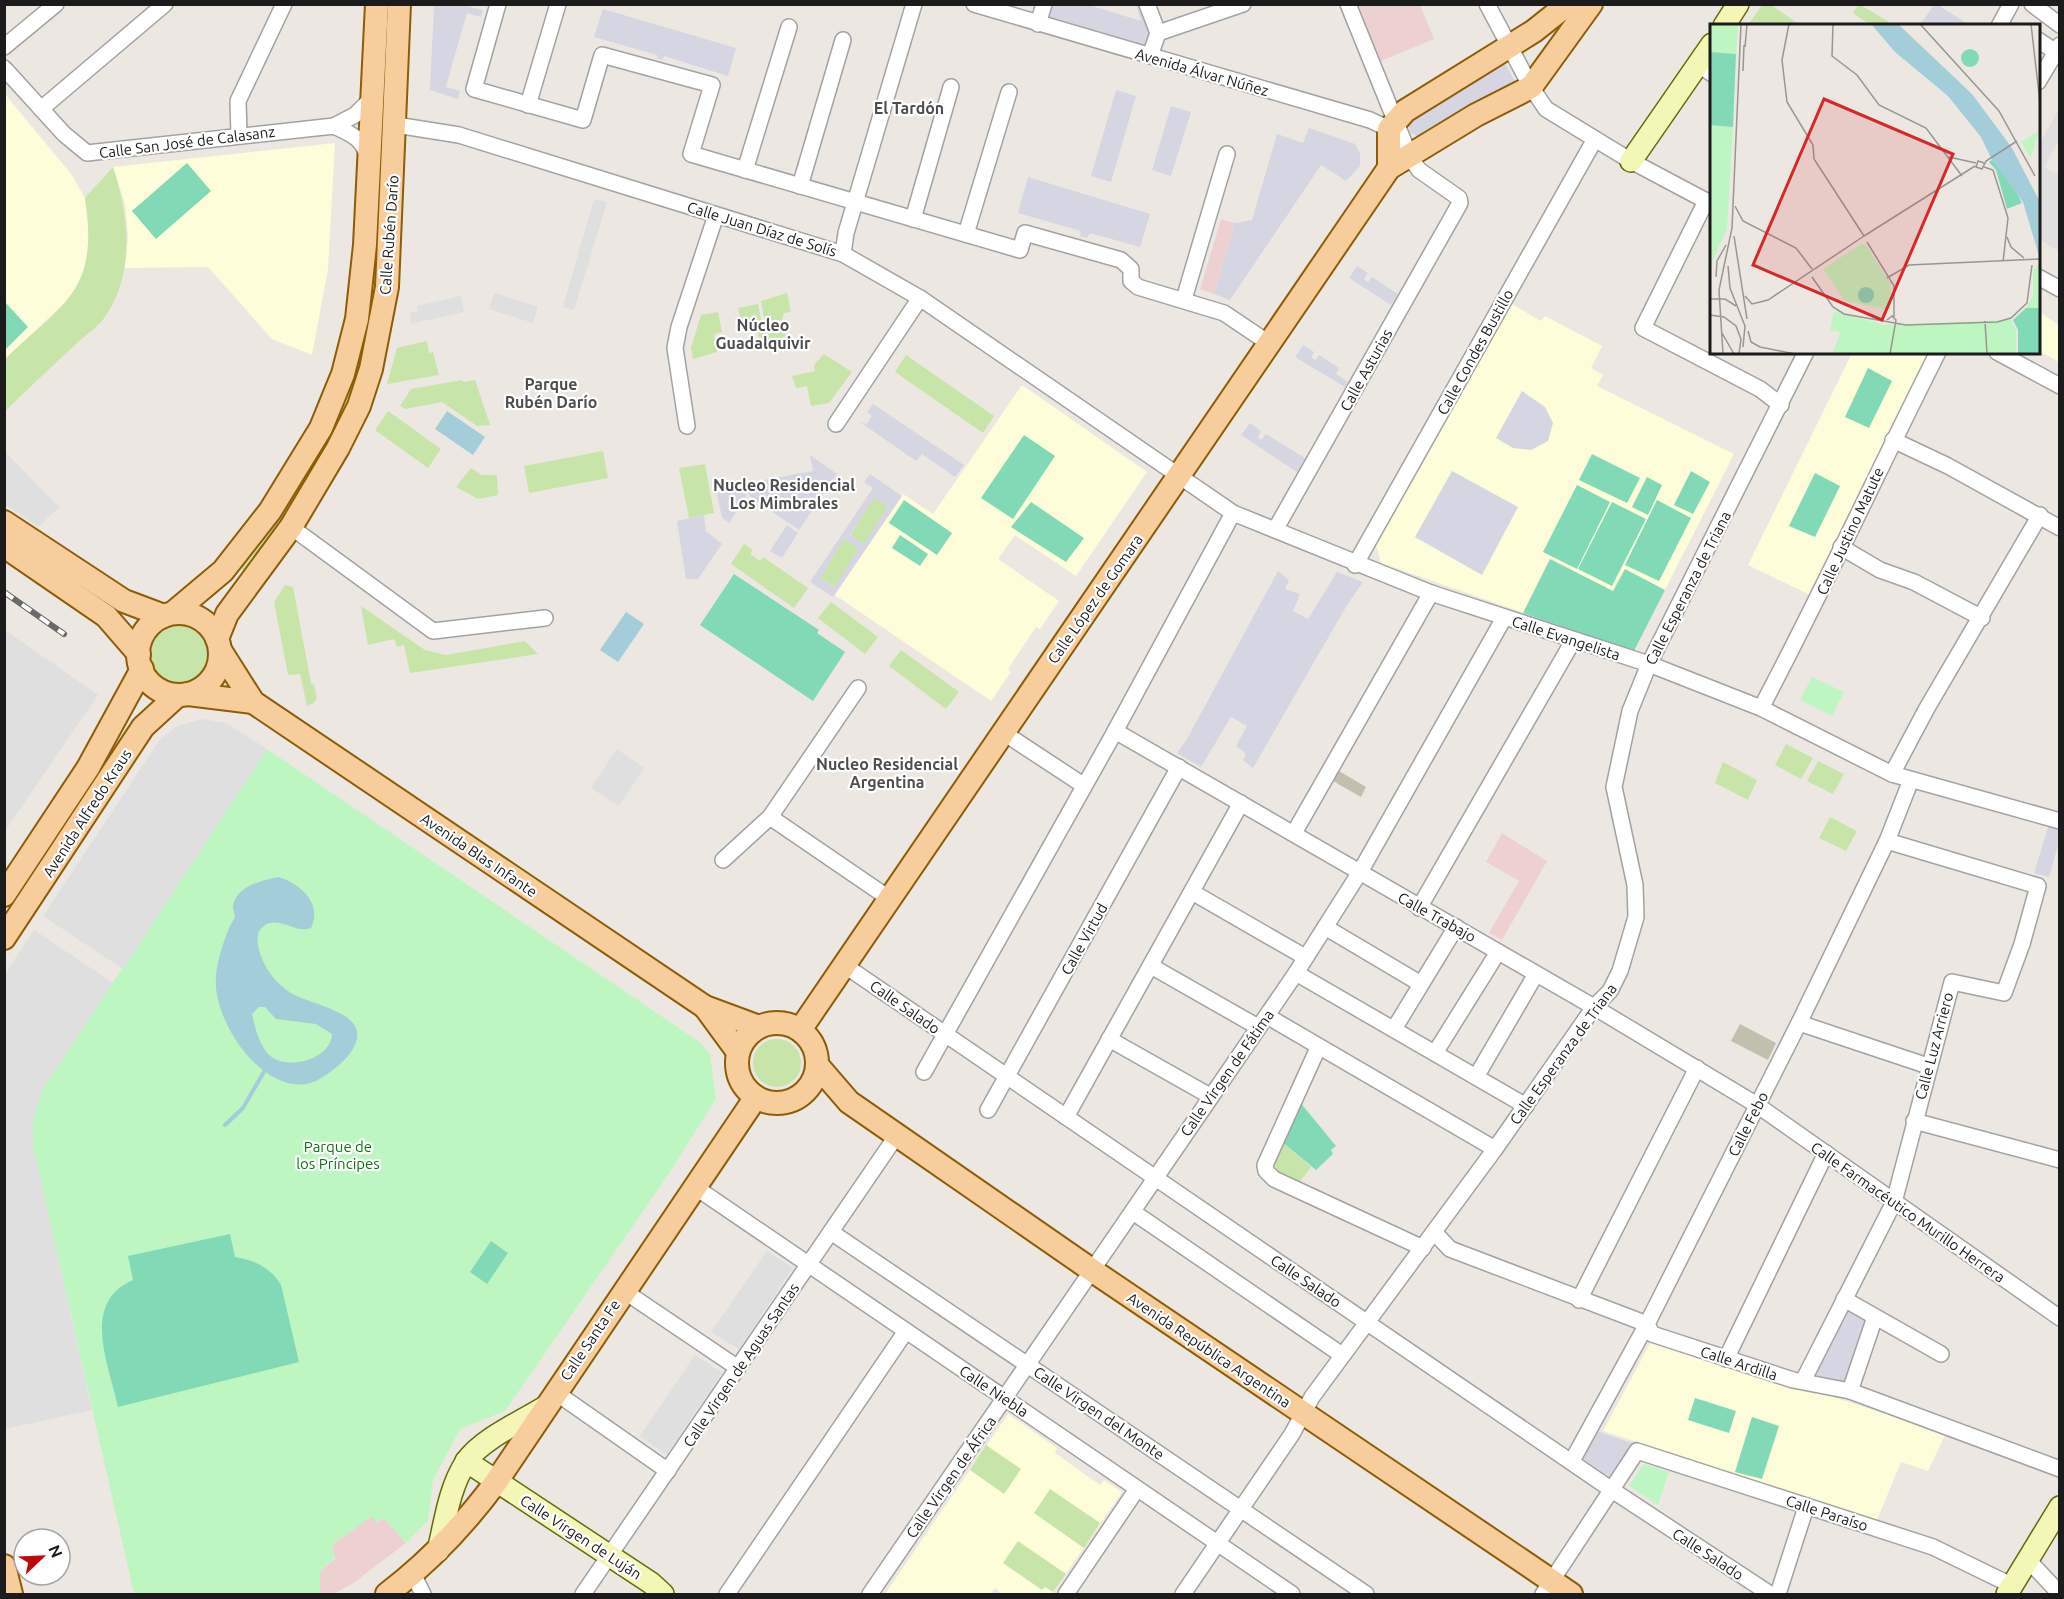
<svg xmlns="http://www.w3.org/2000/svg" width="2064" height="1599" font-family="Ubuntu,sans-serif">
	<rect width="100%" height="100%" fill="#ece8e1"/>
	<g fill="#edd1d0">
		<path d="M1358,5H1420L1434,39L1381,61Z"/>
		<path d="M1221,219L1235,223L1214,294L1200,289Z"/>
		<path d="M1502,833L1547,861L1502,940L1489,933L1519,881L1486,862Z"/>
		<path d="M372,1516L384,1518L406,1543L352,1584L333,1594H320V1571L335,1559L332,1548L334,1543Z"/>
	</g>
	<g fill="#fdfdd9">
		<path d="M5,94L72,175L85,198L90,234L86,267L74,294L5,359Z"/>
		<path d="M335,143L328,269L312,355L272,339L208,267L124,268L128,237L125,204L113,167Z"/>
		<path d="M1512,304L1541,321L1545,316L1602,346L1591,368L1603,375L1597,386L1734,454L1634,651L1381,563L1376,545Z"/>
		<path d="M2039,312L2059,325V362L2039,351Z"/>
		<path d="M1925,352L1930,356L1810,595L1748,565L1852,353Z"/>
		<path d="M1022,385L1147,472L1076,576L1015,535L998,559L1059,601L1040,629L1036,627L1008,669L1011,672L991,701L835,595L903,494L933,514Z"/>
		<path d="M1653,1338L1764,1375L1946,1433L1928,1471L1901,1462L1877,1520L1603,1431Z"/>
		<path d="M1008,1414L1057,1448L1055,1453L1100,1485L1104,1480L1122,1492L1052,1594H1002L995,1588L991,1594H885Z"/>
	</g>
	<g fill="#c0c0ad">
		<path d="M1339,771L1366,787L1361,797L1333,781Z"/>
		<path d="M1740,1024L1776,1043L1768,1060L1731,1041Z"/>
	</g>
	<g fill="#c7e5a8">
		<path d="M1859,4L1889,22L1887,25H1870L1853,13Z"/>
		<path d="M1762,5H1771L1796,22L1794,25H1748Z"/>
		<path d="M113,167C129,217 136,270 105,317C98,327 84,336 75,345C51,367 28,389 5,411V359C66,301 99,291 85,198Z"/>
		<path d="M380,177L385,178L374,323L341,425L272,537L245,571L239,568L323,443Z"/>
		<path d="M787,293L791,312L784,313L782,320L765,323L761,301Z"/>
		<path d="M758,304L762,324L742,328L738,308Z"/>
		<path d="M718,312L722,332L714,334L717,352L693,359L691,348L701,315Z"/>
		<path d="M783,323L786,337L760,342L757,328Z"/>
		<path d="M427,341L429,353L433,352L439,375L387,384L397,348Z"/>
		<path d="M824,354L852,372L829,403L811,406L807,386L796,388L792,376L815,371L814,365Z"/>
		<path d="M906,355L994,416L983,433L895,372Z"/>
		<path d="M462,380L463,382L475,380L490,425L477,426L442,402L405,409L400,406L411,389Z"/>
		<path d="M388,411L441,449L428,468L375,430Z"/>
		<path d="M603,451L608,478L529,493L524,466Z"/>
		<path d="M705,464L714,513L689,518L679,468Z"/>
		<path d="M471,468L482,475H497L498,495L478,499L456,487Z"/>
		<path d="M874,497L888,506L864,545L850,536Z"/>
		<path d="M844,539L859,548L835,587L820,578Z"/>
		<path d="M744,544L753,550L750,554L760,561L763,557L808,588L794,608L731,564Z"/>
		<path d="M285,585L293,587L311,683L314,685L317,698L314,703L307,706L300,674L288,675L274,602Z"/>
		<path d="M831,602L878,637L865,654L818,618Z"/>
		<path d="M361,606L425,650L446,655L525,641L538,654L410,673L404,645L397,647L394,639L368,645Z"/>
		<circle cx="178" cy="654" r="32"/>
		<path d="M901,650L959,692L946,709L889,666Z"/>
		<path d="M1786,744L1813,758L1801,779L1775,765Z"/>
		<path d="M1818,761L1844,774L1833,794L1807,781Z"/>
		<path d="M1723,762L1757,780L1748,800L1715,783Z"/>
		<path d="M1830,817L1857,831L1846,851L1819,838Z"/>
		<circle cx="777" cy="1063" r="24"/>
		<path d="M1281,1141L1311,1167L1299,1183C1274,1172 1269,1168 1281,1141Z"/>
		<path d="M986,1445L1021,1469L1004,1494L970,1470Z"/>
		<path d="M1050,1489L1100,1523L1084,1548L1034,1513Z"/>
		<path d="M1018,1541L1066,1574L1053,1592L1045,1587L1042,1590L1003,1563Z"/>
	</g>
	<g fill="#bef6c1">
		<path d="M1812,677L1844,692L1832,716L1800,700Z"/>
		<path d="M267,749L701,1043L710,1055L716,1099L668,1175L505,1411L460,1429L433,1480L428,1520L406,1543L384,1518L377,1523L372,1516L334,1543L332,1548L335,1558L320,1571V1594H134L33,1146V1119L41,1091Z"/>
		<path d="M1644,1464L1669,1472L1658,1505L1629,1486Z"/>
	</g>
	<g fill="#81d9b6">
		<path d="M187,163L211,191L156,239L132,211Z"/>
		<path d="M5,302L28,327L5,350Z"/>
		<path d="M1868,368L1892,381L1869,428L1845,417Z"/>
		<path d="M1024,435L1055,456L1013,519L981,498Z"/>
		<path d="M1592,454L1640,478L1627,503L1579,480Z"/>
		<path d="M1691,471L1710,482L1693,514L1674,505Z"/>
		<path d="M1815,473L1840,486L1815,537L1789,526Z"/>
		<path d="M1647,477L1662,485L1648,515L1632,507Z"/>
		<path d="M1577,485L1610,502L1577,569L1543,552Z"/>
		<path d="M904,500L952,533L937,555L889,523Z"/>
		<path d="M1657,500L1691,518L1659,581L1625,565Z"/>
		<path d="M1031,502L1084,538L1066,562L1011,527Z"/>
		<path d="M1612,502L1646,519L1612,586L1578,569Z"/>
		<path d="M900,535L928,554L920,566L892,548Z"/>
		<path d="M1550,559L1613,591L1625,569L1665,590L1634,651L1523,613Z"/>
		<path d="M734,574L819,630L817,633L845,652L813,701L700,625Z"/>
		<path d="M1299,1101L1336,1146L1331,1150L1333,1154L1316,1170L1281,1141Z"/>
		<path d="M230,1234L235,1257C254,1260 270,1267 281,1285L299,1362L118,1407C109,1365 80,1303 133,1280L128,1256Z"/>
		<path d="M491,1241L508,1253L487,1284L470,1272Z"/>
		<path d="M1695,1398L1736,1411L1729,1433L1688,1420Z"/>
		<path d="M1752,1417L1779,1426L1762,1479L1735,1472Z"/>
	</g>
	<g fill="#dfdfdf">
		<path d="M2059,109V140L2044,167L2059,175V251L2038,239L2039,145Z"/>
		<path d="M594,199L607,202L574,310L563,307Z"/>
		<path d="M494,293L538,307L533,323L489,309Z"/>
		<path d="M461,296L464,312L411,324L410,313L417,312V306Z"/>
		<path d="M4,451L59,507L38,527L5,504Z"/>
		<path d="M5,630L98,695L5,831Z"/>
		<path d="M201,719L226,723L267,749L123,969L43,916L159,741L175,727Z"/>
		<path d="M617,749L644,768L619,806L591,788Z"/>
		<path d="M34,930L113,983L41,1091L33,1119V1146L92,1410L5,1429V974Z"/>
		<path d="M767,1251L793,1268L739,1349L711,1332Z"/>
		<path d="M695,1355L722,1373L666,1455L640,1436Z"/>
	</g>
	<g fill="#d5d6e2" fill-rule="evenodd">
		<path d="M434,5H463L483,10L481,17L467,13L450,72L446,87L460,91L458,99L430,90Z"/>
		<path d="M1052,5H1089L1141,21L1136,5H1141L1150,37L1144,46L1052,19L1048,16Z"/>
		<path d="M1934,5H1942L1941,7L1965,22L1963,25H1920Z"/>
		<path d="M603,9L736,48L728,76L664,56L662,60L657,58V55L594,37Z"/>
		<path d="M1502,58L1516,83L1420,138L1410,132L1408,120Z"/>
		<path d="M1116,90L1136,96L1111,182L1091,176Z"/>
		<path d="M1171,106L1191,112L1171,176L1152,170Z"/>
		<path d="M1309,128L1355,144L1360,153V166L1346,181L1321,165L1230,300L1214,294L1235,223L1252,220L1277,134L1303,143Z"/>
		<path d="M1028,177L1150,214L1140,247L1090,233L1087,238L1080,236L1081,231L1018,213Z"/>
		<path d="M1357,266L1368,273L1364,279L1368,282L1372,277L1398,294L1391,305L1349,278Z"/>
		<path d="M1303,345L1314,352L1311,358L1316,360L1319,355L1339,368L1336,374L1348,382L1345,387L1295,357Z"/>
		<path d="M1522,391L1545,407L1553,423L1548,441L1531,450L1513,448L1496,438Z"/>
		<path d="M873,404L964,465L955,477L922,454L916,461L860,422L867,424L872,416L867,412Z"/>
		<path d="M1250,423L1261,431L1258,437L1261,440L1266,434L1305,458L1297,472L1241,435Z"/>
		<path d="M810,455L837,474L799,530L749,496L747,483L813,471Z"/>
		<path d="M1452,471L1518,507L1482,575L1415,537Z"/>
		<path d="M870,474L902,496L833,597L810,582L873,488L864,482ZM874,498L888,506L864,544L850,535ZM844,539L859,548L834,587L820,578Z"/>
		<path d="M744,484L746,497L729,523L722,518L716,489Z"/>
		<path d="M704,515L706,531L722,544L698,579H686L677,521Z"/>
		<path d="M787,525L798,533L782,558L770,551Z"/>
		<path d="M1278,571L1289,580L1285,589L1300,594L1293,611L1308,619L1337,572L1363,582L1347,605L1253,768L1243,760L1246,754L1236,746L1247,726L1231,717L1201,767L1177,753L1187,739Z"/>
		<path d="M2049,824L2059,827V842L2049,877L2034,873Z"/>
		<path d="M1847,1307L1866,1317L1844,1384L1813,1374Z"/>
		<path d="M1597,1431L1635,1444L1610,1477L1583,1459Z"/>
	</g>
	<g fill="#a2cdd9" fill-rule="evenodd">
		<path d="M447,411L485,437L473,455L435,429Z"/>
		<path d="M626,612L644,624L618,662L600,650Z"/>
		<path d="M279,877C300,884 323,903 311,928C296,934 277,915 264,926C256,931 257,942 259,950C264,968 275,983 291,993C314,1007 382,1013 348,1056C339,1066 321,1081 307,1084C260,1092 212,1019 216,977C217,960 223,944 229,928C230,925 234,920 235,916C235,915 233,909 233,907C235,886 263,880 279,877ZM259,1007H265L276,1019L316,1024L332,1034C331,1060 285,1072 268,1054C259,1043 255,1028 252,1014Z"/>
	</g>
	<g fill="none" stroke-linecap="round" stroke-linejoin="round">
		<path stroke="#a2cdd9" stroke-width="4" d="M225,1125L243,1108L265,1070"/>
		<defs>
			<g id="street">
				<path d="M498,4L474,89L583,120L602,55L712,85L691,154L1020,250L1025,233L1121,260L1131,269V281L1138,287L1224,313L1270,344"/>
				<path d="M974,4L1370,120L1396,132"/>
				<path d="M1147,4L1158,33L1150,56"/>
				<path d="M1487,4L1531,87L1546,109L1631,161L1712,204"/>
				<path d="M2032,4L2060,25"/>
				<path d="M1038,24L1044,4"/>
				<path d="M1999,26L2011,4"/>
				<path d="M1158,33L1243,4"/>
				<path d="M2038,40L2056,52"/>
				<path d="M4,47L56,4"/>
				<path d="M1698,64L1712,74"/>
				<path d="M4,68L64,134L87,153L334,126L355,115L375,95"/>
				<path d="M2038,82L2060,45"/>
				<path d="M528,105L558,4"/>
				<path d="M41,109L165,4"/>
				<path d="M334,126C351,134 363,138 368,158"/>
				<path d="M239,135L238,101L284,4"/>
				<path d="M392,136L396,125L459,135L843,254L920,298L1233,513L1431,593L1649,664L1761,708L1892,774L2060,821"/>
				<path d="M745,170L789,27"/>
				<path d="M800,186L843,40"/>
				<path d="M1706,201L1643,328L1760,389L1781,405"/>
				<path d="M913,219L951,87"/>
				<path d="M966,234L1009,92"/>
				<path d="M843,254L846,233L914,4"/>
				<path d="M2038,277L2060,289"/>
				<path d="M1184,299L1227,154"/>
				<path d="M1997,352L2060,386"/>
				<path d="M836,424L920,298"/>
				<path d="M687,426L675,348L679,327L716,215"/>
				<path d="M1893,440L1948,466L2060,528"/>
				<path d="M291,527L433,631L545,618"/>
				<path d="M1275,530L1460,203L1459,198L1419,170L1410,157L1348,4"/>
				<path d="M1841,547L1880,570L1914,582L1982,618"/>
				<path d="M1355,565L1595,139"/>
				<path d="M1761,708C1823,591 1878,471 1938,352"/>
				<path d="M1115,731L1594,1007L1757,1105L2060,1318"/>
				<path d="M1004,733L1083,785"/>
				<path d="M1892,774L1927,708L2040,515"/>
				<path d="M770,817L890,899"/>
				<path d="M1294,833L1431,593"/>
				<path d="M723,860L770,817L858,688"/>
				<path d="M1192,892L1305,957"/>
				<path d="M1419,908L1573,641"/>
				<path d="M1325,927L1421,984"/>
				<path d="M844,965L1612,1490L1770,1594"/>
				<path d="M1151,966L1258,1027"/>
				<path d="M1296,973L1526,1106"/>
				<path d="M1267,1016L1495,1149"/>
				<path d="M1799,1023L1928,1066"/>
				<path d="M1394,1029L1456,927"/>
				<path d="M1109,1039L1210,1096"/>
				<path d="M1318,1048L1265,1165L1266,1171L1274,1179L1423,1248"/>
				<path d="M1435,1053L1498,952"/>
				<path d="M924,1072L1113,735L1233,513"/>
				<path d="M1476,1077L1536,974"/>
				<path d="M988,1110L1179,767"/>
				<path d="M1066,1117L1241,803"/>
				<path d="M1914,1121L2060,1160"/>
				<path d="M695,1187L1292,1594"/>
				<path d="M1133,1212L1342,1355"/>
				<path d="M831,1232L1366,1594"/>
				<path d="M1434,1232L1450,1249L1647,1324L1652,1334L1793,1380L1850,1391L2060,1469"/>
				<path d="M624,1291L738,1368"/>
				<path d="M1844,1299L1941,1354"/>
				<path d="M1579,1300L1697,1068"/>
				<path d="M1726,1359L1826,1153"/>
				<path d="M1803,1381L1894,1202L1952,982L2004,993L2022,944L2038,886L1887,841"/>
				<path d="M1850,1391L1875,1317"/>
				<path d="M555,1392L668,1471"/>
				<path d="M1572,1461L1647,1324L1799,1023L1887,841L1911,780"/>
				<path d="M2029,1561L2060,1594"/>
				<path d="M413,1574L423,1594"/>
				<path d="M583,1594L897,1135"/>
				<path d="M727,1594L906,1331"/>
				<path d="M870,1594L1296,973L1360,872L1504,618"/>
				<path d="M1066,1594L1137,1489"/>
				<path d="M1183,1594L1292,1434L1312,1397L1495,1149L1594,1007L1610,991L1620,971L1636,917L1635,885L1614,787L1630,711L1649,664L1806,352"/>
				<path d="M1543,1594L1637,1451L1933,1547L2013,1586"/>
				<path d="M1778,1594L1806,1507"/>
			</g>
			<g id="secondary">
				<path d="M1724,26L1738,4"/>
				<path d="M1631,161L1712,44"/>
				<path d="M466,1461L651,1583L663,1594"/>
				<path d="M438,1551C445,1522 449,1488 466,1462C480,1440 522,1421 545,1407"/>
				<path d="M2007,1594L2060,1507"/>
			</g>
			<g id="primary">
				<path d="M1389,168V129L1405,111L1534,31L1568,4"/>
				<path d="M4,522L124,601L164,616"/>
				<path d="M4,546L106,616L139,654"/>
				<path d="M173,613L223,571L270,511L321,428L343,374L357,319L365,245L377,4"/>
				<circle cx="179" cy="654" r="41"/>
				<path d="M217,639L227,614L291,527L338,448L359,406L371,369L387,287L399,4"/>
				<path d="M220,650L253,702L705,1007L759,1027"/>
				<path d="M188,694L253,702"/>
				<path d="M4,895L88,768L142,669"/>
				<path d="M4,938L143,727L178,695"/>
				<path d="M705,1007L738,1052"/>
				<circle cx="777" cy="1063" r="40"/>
				<path d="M800,1030L1389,168L1476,115L1531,87L1591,4"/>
				<path d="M817,1065L849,1102L888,1129L1093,1271L1571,1594"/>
				<path d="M4,1566L11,1594"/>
				<path d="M387,1594C429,1562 465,1524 496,1482L756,1097"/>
			</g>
		</defs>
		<use href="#street" stroke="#a2a2a2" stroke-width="18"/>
		<use href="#secondary" stroke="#626b09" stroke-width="24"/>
		<use href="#primary" stroke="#8c5d06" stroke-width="26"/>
		<use href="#street" stroke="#fff" stroke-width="15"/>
		<use href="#secondary" stroke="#f4f6b5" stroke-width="21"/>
		<use href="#primary" stroke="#f7ce9b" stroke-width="22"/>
		<defs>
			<path id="rail" d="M4,592L64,634"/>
		</defs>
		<use href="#rail" stroke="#696969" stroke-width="6"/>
		<use href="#rail" stroke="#fff" stroke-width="4" stroke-dasharray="11" stroke-linecap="butt"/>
	</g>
	<g text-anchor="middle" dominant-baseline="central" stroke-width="4.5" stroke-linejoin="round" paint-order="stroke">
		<g font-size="15" fill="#1b1b1b" stroke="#fff">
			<text transform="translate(1202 72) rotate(16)">Avenida Álvar Núñez</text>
			<text transform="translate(187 142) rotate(-7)">Calle San José de Calasanz</text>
			<text transform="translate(762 229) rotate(17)">Calle Juan Díaz de Solís</text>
			<text transform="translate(389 235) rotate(-86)">Calle Rubén Darío</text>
			<text transform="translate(1475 352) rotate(-61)">Calle Condes Bustillo</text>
			<text transform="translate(1366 370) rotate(-61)">Calle Asturias</text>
			<text transform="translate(1850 531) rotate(-65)">Calle Justino Matute</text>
			<text transform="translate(1688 588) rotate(-63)">Calle Esperanza de Triana</text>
			<text transform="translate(1095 599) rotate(-55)">Calle López de Gomara</text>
			<text transform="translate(1566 638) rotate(18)">Calle Evangelista</text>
			<text transform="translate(87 813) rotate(-57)">Avenida Alfredo Kraus</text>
			<text transform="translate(479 855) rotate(34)">Avenida Blas Infante</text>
			<text transform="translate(1437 917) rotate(29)">Calle Trabajo</text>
			<text transform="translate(1084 939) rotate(-61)">Calle Virtud</text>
			<text transform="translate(905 1007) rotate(35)">Calle Salado</text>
			<text transform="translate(1934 1046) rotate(-75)">Calle Luz Arriero</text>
			<text transform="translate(1563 1054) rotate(-54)">Calle Esperanza de Triana</text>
			<text transform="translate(1227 1073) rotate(-55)">Calle Virgen de Fátima</text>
			<text transform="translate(1748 1124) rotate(-63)">Calle Febo</text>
			<text transform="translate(1908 1212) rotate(35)">Calle Farmacéutico Murillo Herrera</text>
			<text transform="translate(1306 1281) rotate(34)">Calle Salado</text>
			<text transform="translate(590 1340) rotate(-56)">Calle Santa Fe</text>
			<text transform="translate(1209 1350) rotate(34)">Avenida República Argentina</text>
			<text transform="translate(1739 1363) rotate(18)">Calle Ardilla</text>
			<text transform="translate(741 1365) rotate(-56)">Calle Virgen de Aguas Santas</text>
			<text transform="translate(994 1391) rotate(34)">Calle Niebla</text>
			<text transform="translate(1099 1413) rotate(34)">Calle Virgen del Monte</text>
			<text transform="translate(951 1477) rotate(-55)">Calle Virgen de África</text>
			<text transform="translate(1827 1513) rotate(18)">Calle Paraíso</text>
			<text transform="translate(581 1537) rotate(33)">Calle Virgen de Luján</text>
			<text transform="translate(1708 1554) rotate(33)">Calle Salado</text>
		</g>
		<g font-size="15" fill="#0f7316" stroke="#fff">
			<text x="338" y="1146">Parque de<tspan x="338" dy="17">los Príncipes</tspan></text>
		</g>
		<g font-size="16" font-weight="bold" fill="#4e4e4e" stroke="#fff">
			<text x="909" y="108">El Tardón</text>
			<text x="763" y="325">Núcleo<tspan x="763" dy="18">Guadalquivir</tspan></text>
			<text x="551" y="384">Parque<tspan x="551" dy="18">Rubén Darío</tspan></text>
			<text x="784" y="485">Nucleo Residencial<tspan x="784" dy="18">Los Mimbrales</tspan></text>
			<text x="887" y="764">Nucleo Residencial<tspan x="887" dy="18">Argentina</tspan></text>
		</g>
	</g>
	<g transform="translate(1710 24)">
		<rect width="330" height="330" fill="#ece8e1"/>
		<path d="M28,0L26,30L0,28V1ZM0,101L23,103L17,205L0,242ZM329,107L321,133H320L311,118ZM151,220L156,221L180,259L181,286L135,277L113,245ZM330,237V284H316L323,272V247ZM124,287L175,301L301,296L306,307V330L123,329L130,308L120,306Z" fill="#bef6c1"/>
		<path d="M251 34a9 9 0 1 1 18 0a9 9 0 1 1-18 0ZM0,28L26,30L23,103L0,101ZM282,136L301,158L312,179L297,185L286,146L279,138ZM148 271a8 8 0 1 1 16 0a8 8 0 1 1-16 0ZM316,284H330V330H308V306L303,296Z" fill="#81d9b6"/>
		<path d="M188,0L262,70L302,124L330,178V235L313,178L282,136L271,113L238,72L185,28L162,1Z" fill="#a2cdd9"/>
		<path fill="none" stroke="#989692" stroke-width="1.5" d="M79,0L72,36L77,78L103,121L104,135L154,212M123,0L122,32L147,51L169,81L216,104L252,152M210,0L289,87L325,152M321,0L330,79M35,23L37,0M33,47L34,21M239,133L266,139M274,139L268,137L266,143L272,145L276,137L307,117M274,143L283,146L298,194L293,238M25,182L33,197L86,224L102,245M24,212L37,295M154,212L265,142M297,213L301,223L314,234M157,218L184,262V293M18,242L20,264L35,302L33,323M6,253L7,237L16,221M102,253L123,283L134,290L196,301L287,298L301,294L317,279L322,241M177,254L199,241L330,235M35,272L42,280L58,276L154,212M0,275H15L26,282M0,291L14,293L26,302L31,315L29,330M177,296L182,292L186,296L180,330M275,297L277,330M38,307L41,318L50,323M12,309L24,330M50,323L85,330M13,330L9,266L22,204L31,0"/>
		<path fill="#d62828" fill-opacity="0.15" stroke="#d62828" stroke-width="3" d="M114,75L243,130L172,296L43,241Z"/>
		<rect width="330" height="330" fill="none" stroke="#1b1b1b" stroke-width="3"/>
	</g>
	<rect width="2064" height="1599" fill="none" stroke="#1b1b1b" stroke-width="12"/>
	<g transform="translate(42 1557) rotate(67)"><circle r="28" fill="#ffffff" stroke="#a4a4a4" stroke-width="1.5"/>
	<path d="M0-4.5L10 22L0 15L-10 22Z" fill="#be080b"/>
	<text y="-9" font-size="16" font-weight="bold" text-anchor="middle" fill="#1b1b1b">N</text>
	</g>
</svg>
